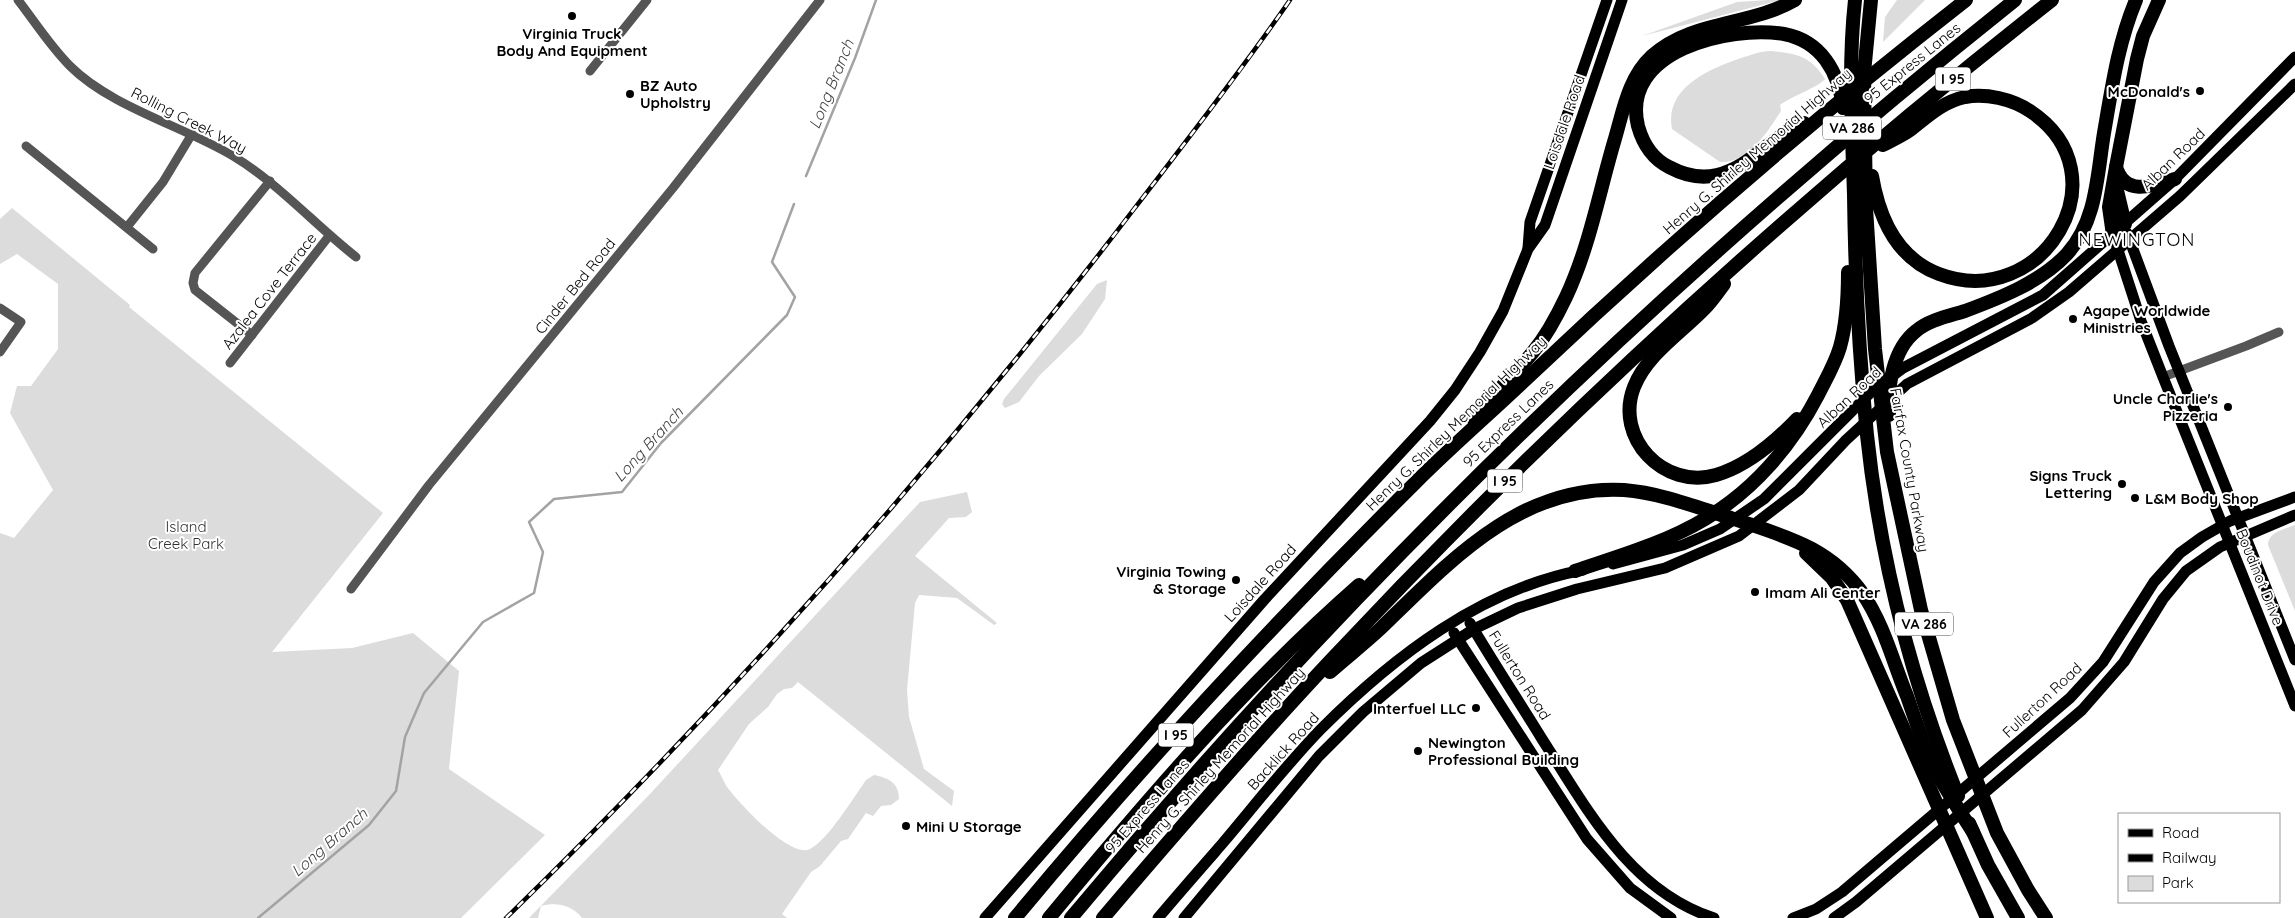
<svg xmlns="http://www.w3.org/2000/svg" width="2295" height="918" font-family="Quicksand,sans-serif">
	<rect width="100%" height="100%" fill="#fff"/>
	<g fill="#dcdcdc">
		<path d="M1768,0H1781L1642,36L1737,2Z"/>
		<path d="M1897,0H1925L1883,42L1885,17Z"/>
		<path d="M1771,51C1796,54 1810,55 1825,79C1819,87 1792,96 1780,105L1781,111C1768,131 1748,164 1720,162L1672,129C1664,88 1709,69 1741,58C1752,55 1759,51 1771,51Z"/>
		<path d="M12,208L130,305L129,307L383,513L272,652L352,648L413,633L459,671L449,769L545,835L461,918H0V533L14,538L53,490L10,413L17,386H31L58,349V284L17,254L0,264V219Z"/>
		<path d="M1107,280L1105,299L1082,334L1039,376L1019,402L1005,408L1002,404L1004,399L1097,284Z"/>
		<path d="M967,492L972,512L966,517L949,518L915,556L997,623L994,625L957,598L919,595L915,603L907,690L909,717L924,769L954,791L952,806L798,682L792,688L784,689L777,694L768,707L749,724L718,770C721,775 724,782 727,787C739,803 790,859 810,849C827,841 854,797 866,780L874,775C888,778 899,782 899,799L891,805L881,806L873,816L866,813L848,839L841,841L820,866L811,872L782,914L787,918H582C572,905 556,902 541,906L538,918H529L649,795L920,502Z"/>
		<path d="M2295,525V611L2268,545C2268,532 2285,529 2295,525Z"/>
	</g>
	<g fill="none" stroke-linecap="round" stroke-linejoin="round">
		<g stroke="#a3a3a3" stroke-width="2.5">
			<path d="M806,176L855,58L876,0"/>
			<path d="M258,918L369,825L396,791L405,737L424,693L483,622L534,593L543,552L529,522L554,499L622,492L661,443L787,315L795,297L772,262L794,204"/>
		</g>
		<g stroke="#555" stroke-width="9">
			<path d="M18,0C35,22 50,46 70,66C111,107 183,126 233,156C278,183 314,224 356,257"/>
			<path d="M590,71L647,0"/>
			<path d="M26,146L153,249"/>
			<path d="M127,227L163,182L192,134"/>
			<path d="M0,308L21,322L0,352"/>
			<path d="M252,335L195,290L193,283L195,273L270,181"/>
			<path d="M230,363L329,236"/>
			<path d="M2163,377L2246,346L2279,332"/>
			<path d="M351,589L429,485L673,188L820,0"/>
		</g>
		<g stroke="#000" stroke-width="11">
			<path d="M2127,233L2169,346L2295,660"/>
			<path d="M2116,244L2141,321L2163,377L2295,706"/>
			<path d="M1528,248L1530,222L1607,0"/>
			<path d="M1613,564L1683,545L1720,529L1764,499L1872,391L1903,368L2043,295L2175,179L2295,57"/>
			<path d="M1470,623C1493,662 1518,700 1542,739C1587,809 1630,891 1714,918"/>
			<path d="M1454,633L1587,839L1630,888L1671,918"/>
			<path d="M985,918L1264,600L1430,421L1455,390L1480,352L1503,311L1528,249L1545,225L1622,0"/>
			<path d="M1158,918C1179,893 1201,868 1222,844C1255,805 1286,765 1321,729C1393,657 1481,589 1583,570"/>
			<path d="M1184,918L1319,756L1363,712L1421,663L1474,629L1518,608L1577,589L1665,568L1739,536L1799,490L1846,440L1907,384L2032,318L2069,292L2180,196L2295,84"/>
			<path d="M1793,918L1816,909L1842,892L2070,698L2103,662L2154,582L2180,553L2202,537L2230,521L2295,497"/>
			<path d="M1834,918L1856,902L2082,710L2124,662L2163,599L2186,571L2220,547L2295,515"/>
		</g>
		<g stroke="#000" stroke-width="14">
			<path d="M1855,0C1848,64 1852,130 1854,195C1855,275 1859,355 1867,435C1880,558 1912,682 1958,796"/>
			<path d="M1871,0L1864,73L1866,208L1875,349L1887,452L1921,610L1953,720L1997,833L2028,890L2046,918"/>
			<path d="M1804,123C1796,128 1786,132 1778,138C1758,152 1742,169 1717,175C1701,179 1684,175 1669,167C1653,159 1643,144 1638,126C1620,51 1729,25 1784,34C1821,41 1839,72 1843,108"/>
			<path d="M2116,167C2125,197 2153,186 2175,179"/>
			<path d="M1872,176C1879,218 1896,258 1939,274C2043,313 2126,174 2030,111C2012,99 1986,93 1965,97C1942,102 1927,117 1910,130C1902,136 1892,140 1883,145"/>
			<path d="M2115,182L2125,224"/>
			<path d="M2113,235L2109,207L2116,167L2137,59L2143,36L2159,0"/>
			<path d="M1724,284C1718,292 1712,301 1705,308C1682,332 1647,354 1634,387C1614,438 1664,490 1716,475C1747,466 1775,442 1797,419"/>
			<path d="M1889,415C1887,387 1893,349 1916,331C1929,320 1949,316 1965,311C2000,298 2041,282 2067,254C2097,221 2097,175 2104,133C2112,87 2118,43 2136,0"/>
			<path d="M1474,420C1492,395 1514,375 1533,352C1547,335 1557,316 1566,297C1589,248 1599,193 1614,142C1623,112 1628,78 1652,56C1692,20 1750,26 1795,0"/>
			<path d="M1806,553L1832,578L1847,600L1987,918"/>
			<path d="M1575,571C1619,556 1665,543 1705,519C1754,490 1792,445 1818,395C1826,379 1835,364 1840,347C1847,322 1848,297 1848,272"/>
			<path d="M1330,672C1347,657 1365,643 1381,628C1449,562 1520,484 1624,490C1661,493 1696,507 1731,518C1783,536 1829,546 1863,594C1884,625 1893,662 1907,696C1917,725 1927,756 1942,782C1952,799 1962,815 1973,832"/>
			<path d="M1969,823L1988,865L2018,918"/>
			<path d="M1015,918C1141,766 1276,621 1416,482C1450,448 1487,416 1523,382C1664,248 1812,120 1966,0"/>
			<path d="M1049,918C1145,802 1245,685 1359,585"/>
			<path d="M1071,918C1353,580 1671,274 2015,0"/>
			<path d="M1103,918C1178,830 1253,743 1332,659C1555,421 1796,201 2052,0"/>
		</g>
		<defs>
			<path id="rail" d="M506,918C732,698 942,460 1134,209C1187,140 1241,71 1290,0"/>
		</defs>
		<use href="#rail" stroke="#000" stroke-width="4.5"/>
		<use href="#rail" stroke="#fff" stroke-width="2.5" stroke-dasharray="8" stroke-linecap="butt"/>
	</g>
	<g fill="#000" stroke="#fff" stroke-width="2">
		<circle cx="572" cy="16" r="5"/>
		<circle cx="2200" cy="91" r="5"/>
		<circle cx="630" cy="94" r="5"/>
		<circle cx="2073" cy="319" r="5"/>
		<circle cx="2228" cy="407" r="5"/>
		<circle cx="2122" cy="484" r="5"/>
		<circle cx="2135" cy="498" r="5"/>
		<circle cx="1236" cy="580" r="5"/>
		<circle cx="1755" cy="592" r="5"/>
		<circle cx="1476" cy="708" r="5"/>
		<circle cx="1418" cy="751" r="5"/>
		<circle cx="906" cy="826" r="5"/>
	</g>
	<g text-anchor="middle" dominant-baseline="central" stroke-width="4" stroke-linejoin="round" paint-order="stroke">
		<g fill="#fff" stroke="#4c4c4c" stroke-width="1">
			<rect x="1935.5" y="67.5" width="35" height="23" rx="4"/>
			<rect x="1823" y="116.5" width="58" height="23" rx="4"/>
			<rect x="1487.5" y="469.5" width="35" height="23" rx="4"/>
			<rect x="1895" y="612.5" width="58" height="23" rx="4"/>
			<rect x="1158.5" y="723.5" width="35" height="23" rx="4"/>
		</g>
		<g font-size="14" font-weight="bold" fill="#000">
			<text x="1953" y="79">I 95</text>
			<text x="1852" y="128">VA 286</text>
			<text x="1505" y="481">I 95</text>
			<text x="1924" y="624">VA 286</text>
			<text x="1176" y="735">I 95</text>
		</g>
		<g font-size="15" font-weight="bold" fill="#000" stroke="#fff" text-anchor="start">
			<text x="572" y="33" text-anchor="middle">Virginia Truck<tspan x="572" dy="17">Body And Equipment</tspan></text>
			<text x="640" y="85">BZ Auto<tspan x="640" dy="17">Upholstry</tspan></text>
			<text x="2190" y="91" text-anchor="end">McDonald's</text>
			<text x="2083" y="310">Agape Worldwide<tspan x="2083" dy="17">Ministries</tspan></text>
			<text x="2218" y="398" text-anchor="end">Uncle Charlie's<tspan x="2218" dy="17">Pizzeria</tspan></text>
			<text x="2112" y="475" text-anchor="end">Signs Truck<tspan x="2112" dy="17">Lettering</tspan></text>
			<text x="2145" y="498">L&amp;M Body Shop</text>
			<text x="1226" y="571" text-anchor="end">Virginia Towing<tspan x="1226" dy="17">&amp; Storage</tspan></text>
			<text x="1765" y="592">Imam Ali Center</text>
			<text x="1466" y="708" text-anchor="end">Interfuel LLC</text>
			<text x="1428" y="742">Newington<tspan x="1428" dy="17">Professional Building</tspan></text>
			<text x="916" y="826">Mini U Storage</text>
		</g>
		<g font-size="15" fill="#000" stroke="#fff">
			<text transform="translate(1912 63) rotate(-39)">95 Express Lanes</text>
			<text transform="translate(189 120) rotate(27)">Rolling Creek Way</text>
			<text transform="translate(1564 122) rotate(-71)">Loisdale Road</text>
			<text transform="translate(1757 151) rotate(-41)">Henry G. Shirley Memorial Highway</text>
			<text transform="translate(2173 159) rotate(-44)">Alban Road</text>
			<text transform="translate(575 286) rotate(-51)">Cinder Bed Road</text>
			<text transform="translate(269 291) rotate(-52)">Azalea Cove Terrace</text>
			<text transform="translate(1849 397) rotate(-43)">Alban Road</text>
			<text transform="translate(1456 423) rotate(-44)">Henry G. Shirley Memorial Highway</text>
			<text transform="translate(1508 423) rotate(-44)">95 Express Lanes</text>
			<text transform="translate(1910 470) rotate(80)">Fairfax County Parkway</text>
			<text transform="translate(2260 577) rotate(68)">Boudinot Drive</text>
			<text transform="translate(1260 583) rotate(-48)">Loisdale Road</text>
			<text transform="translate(1520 675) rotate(58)">Fullerton Road</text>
			<text transform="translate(2042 700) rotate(-43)">Fullerton Road</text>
			<text transform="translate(1283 751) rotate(-48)">Backlick Road</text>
			<text transform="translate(1220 760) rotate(-48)">Henry G. Shirley Memorial Highway</text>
			<text transform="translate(1147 806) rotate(-49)">95 Express Lanes</text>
		</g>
		<g font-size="15" fill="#333" stroke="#fff">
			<text x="186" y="526">Island<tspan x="186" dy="17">Creek Park</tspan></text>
		</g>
		<g font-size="16" font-style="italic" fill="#444" stroke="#fff">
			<text transform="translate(831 84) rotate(-68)">Long Branch</text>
			<text transform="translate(648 444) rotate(-48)">Long Branch</text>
			<text transform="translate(329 842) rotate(-41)">Long Branch</text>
		</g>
		<g font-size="18" letter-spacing="1" fill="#000" stroke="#fff">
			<text x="2137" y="239">NEWINGTON</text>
		</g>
	</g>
	<rect x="2118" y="813" width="162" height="90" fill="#ffffff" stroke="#999999"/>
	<rect x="2128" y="829" width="25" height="8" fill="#000000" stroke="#999999"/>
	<text x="2162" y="838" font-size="15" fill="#000000">Road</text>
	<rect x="2128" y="854" width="25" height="8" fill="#000000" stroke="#999999"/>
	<text x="2162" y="863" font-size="15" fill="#000000">Railway</text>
	<rect x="2128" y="876" width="25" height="15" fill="#dcdcdc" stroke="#999999"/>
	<text x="2162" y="888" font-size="15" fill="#000000">Park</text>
</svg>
